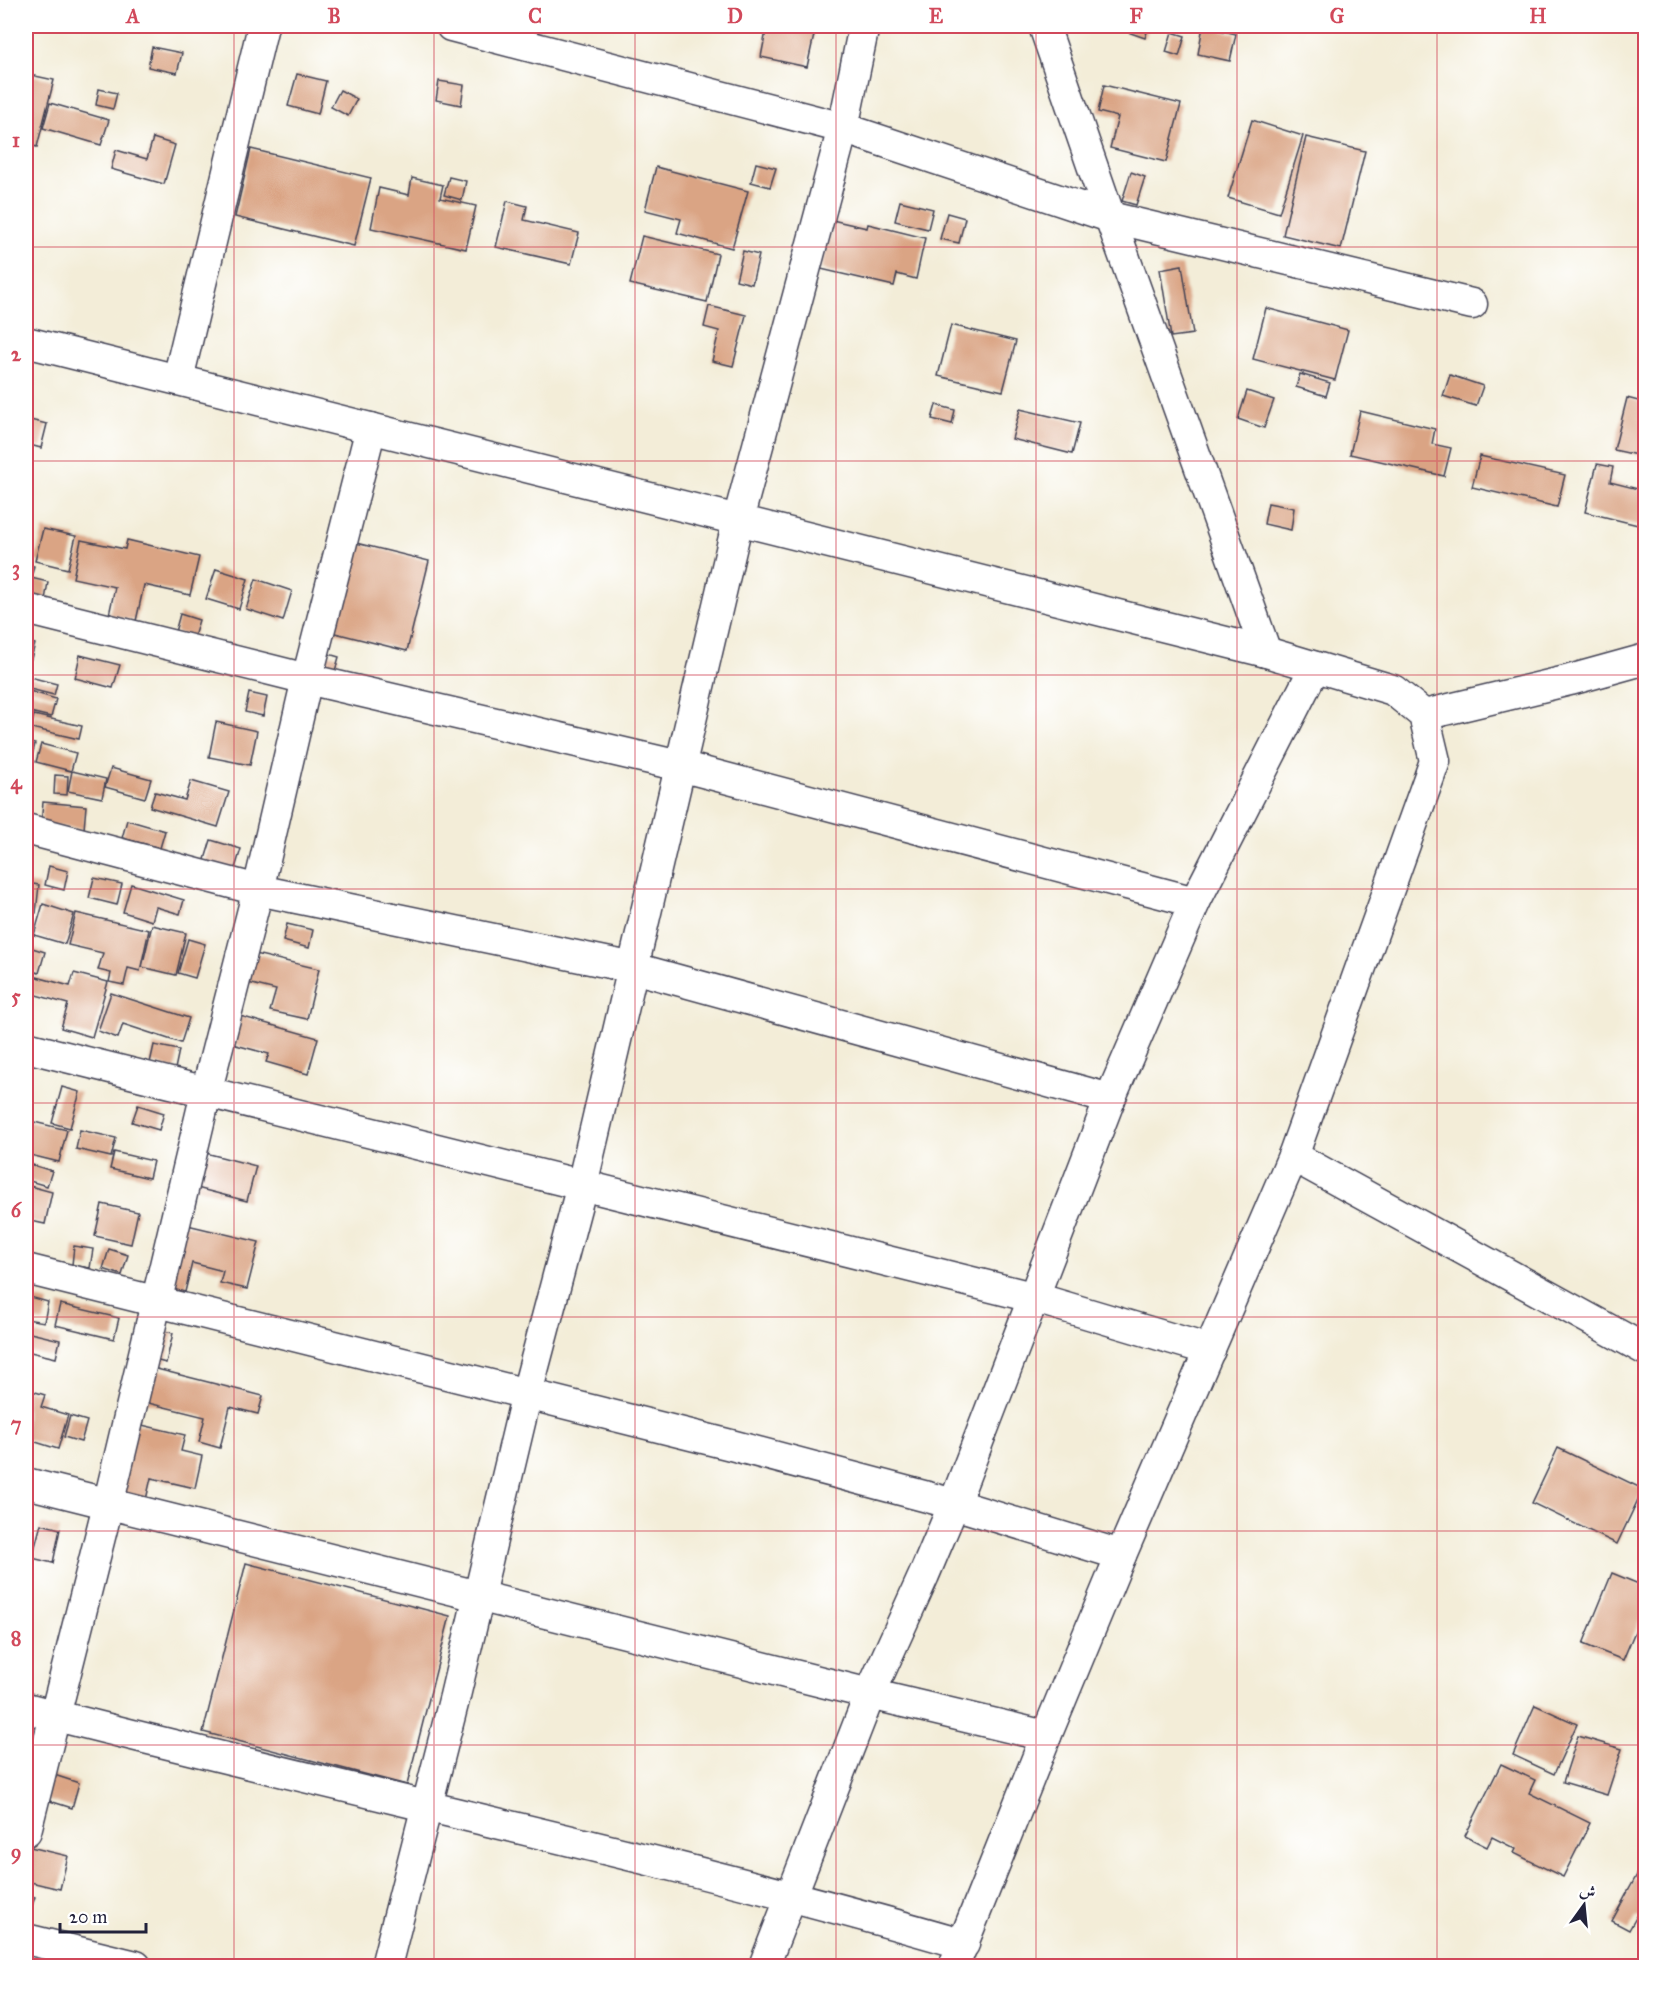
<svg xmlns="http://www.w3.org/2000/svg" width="1671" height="1992" font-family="'IM FELL Great Primer',Amiri,serif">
	<rect width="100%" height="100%" fill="#fff"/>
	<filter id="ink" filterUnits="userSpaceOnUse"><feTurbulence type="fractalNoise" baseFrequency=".0167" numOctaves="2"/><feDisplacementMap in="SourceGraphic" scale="12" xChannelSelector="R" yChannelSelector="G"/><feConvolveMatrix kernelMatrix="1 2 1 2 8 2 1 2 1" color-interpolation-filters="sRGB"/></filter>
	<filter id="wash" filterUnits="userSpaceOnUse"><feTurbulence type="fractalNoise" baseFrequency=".008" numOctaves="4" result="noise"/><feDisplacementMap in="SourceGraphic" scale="24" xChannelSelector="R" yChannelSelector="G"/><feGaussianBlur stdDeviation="1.35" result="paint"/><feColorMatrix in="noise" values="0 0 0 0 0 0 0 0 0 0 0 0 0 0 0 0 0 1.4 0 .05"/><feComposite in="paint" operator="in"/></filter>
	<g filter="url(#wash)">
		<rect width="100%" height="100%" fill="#f3edd8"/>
		<g id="blocks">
			<g fill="#daa484">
				<path d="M767,26H816L807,67L761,57Z"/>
				<path d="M1123,26H1149L1145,38L1122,30Z"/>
				<path d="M1203,26L1236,34L1230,61L1198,54Z"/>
				<path d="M1172,32L1185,36L1179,56L1166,52Z"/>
				<path d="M152,47L182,53L177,73L148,67Z"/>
				<path d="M26,74L54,80L37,147L26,144Z"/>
				<path d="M297,74L326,81L318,114L288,106Z"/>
				<path d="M439,81L464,85L461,105L436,100Z"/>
				<path d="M1104,85L1181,104L1166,162L1110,148L1118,117L1098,112Z"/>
				<path d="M99,89L117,93L113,109L96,105Z"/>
				<path d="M340,90L357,99L348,116L331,107Z"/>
				<path d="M50,103L109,120L101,145L43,128Z"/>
				<path d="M1252,120L1303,136L1279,213L1228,198Z"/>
				<path d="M1306,137L1365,151L1341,249L1283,235Z"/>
				<path d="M153,138L175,145L164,184L111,169L116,150L147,159Z"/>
				<path d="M251,149L371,178L354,246L235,217Z"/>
				<path d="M756,163L776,168L770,187L751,182Z"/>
				<path d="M656,167L748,191L732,248L677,233L681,219L645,210Z"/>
				<path d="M1131,172L1145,177L1136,205L1122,201Z"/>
				<path d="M449,177L466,181L462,200L444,195Z"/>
				<path d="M412,178L443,185L440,198L476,206L466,249L371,228L379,188L409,195Z"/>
				<path d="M507,201L527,206L524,220L579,233L571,264L496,247Z"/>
				<path d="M900,201L933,209L928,229L895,221Z"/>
				<path d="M947,213L965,218L959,243L940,239Z"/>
				<path d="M832,220L867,228L868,224L925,238L916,279L897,274L894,286L821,269Z"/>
				<path d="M642,236L718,254L707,302L630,284Z"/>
				<path d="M743,251L759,255L752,284L736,280Z"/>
				<path d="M1182,265L1193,334L1171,337L1160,269Z"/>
				<path d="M709,306L746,315L733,366L712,361L719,331L704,327Z"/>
				<path d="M1266,308L1348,330L1335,380L1253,359Z"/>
				<path d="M951,325L1016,341L1003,391L938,376Z"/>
				<path d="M1300,374L1330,383L1326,396L1296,387Z"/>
				<path d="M1450,375L1483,386L1476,406L1443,396Z"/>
				<path d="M1247,391L1274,400L1264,428L1238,419Z"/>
				<path d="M1627,398L1646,403V457L1614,450Z"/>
				<path d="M936,405L955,410L952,424L932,419Z"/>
				<path d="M1020,409L1080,423L1072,454L1012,439Z"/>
				<path d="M1360,411L1435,429L1432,444L1451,448L1444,476L1350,454Z"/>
				<path d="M26,419L47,424L41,448L26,444Z"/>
				<path d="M1480,456L1565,475L1557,507L1472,487Z"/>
				<path d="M1597,464L1613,467L1610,482L1646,491V527L1585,512Z"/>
				<path d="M1268,503L1294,508L1291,530L1264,524Z"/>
				<path d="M43,529L76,536L68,569L35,561Z"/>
				<path d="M81,540L125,549L127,540L199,557L190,595L144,585L136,621L109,615L115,587L73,578Z"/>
				<path d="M348,541L429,561L407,651L327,631Z"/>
				<path d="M26,564L34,566L31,578L48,582L45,600L26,595Z"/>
				<path d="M216,569L248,579L239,609L206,599Z"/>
				<path d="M256,579L292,591L283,621L246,609Z"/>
				<path d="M180,614L199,620L194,637L175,632Z"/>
				<path d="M26,641L35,644L31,659L26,658Z"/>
				<path d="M322,652L339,657L335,671L317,666Z"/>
				<path d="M80,655L120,665L113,688L75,678Z"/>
				<path d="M26,676L57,684L54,695L26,688Z"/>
				<path d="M26,690L56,699L51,717L26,711Z"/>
				<path d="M249,693L267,697L263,716L245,712Z"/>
				<path d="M34,715L82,726L79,739L31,728Z"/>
				<path d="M216,722L257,731L250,765L209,757Z"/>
				<path d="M26,742L35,744L26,778Z"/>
				<path d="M41,744L76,753L71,771L36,762Z"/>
				<path d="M111,768L151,779L145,798L105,787Z"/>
				<path d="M72,771L106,779L102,798L68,791Z"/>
				<path d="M55,775L68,776L67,795L54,794Z"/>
				<path d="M191,781L229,792L218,827L150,807L155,792L185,800Z"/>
				<path d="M43,802L86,806L84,829L41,825Z"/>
				<path d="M127,820L165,831L160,848L122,838Z"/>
				<path d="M211,840L241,849L233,875L203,866Z"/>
				<path d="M49,866L68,871L64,890L45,885Z"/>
				<path d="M94,878L122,884L117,905L89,898Z"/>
				<path d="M26,883L39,885L36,913L26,912Z"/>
				<path d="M131,884L184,900L180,914L156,907L152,921L123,912Z"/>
				<path d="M43,904L74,914L65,944L34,935Z"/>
				<path d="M76,913L149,930L140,971L128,968L124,985L109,982L111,973L98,970L103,953L68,945Z"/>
				<path d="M287,924L313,930L309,948L283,941Z"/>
				<path d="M152,925L186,933L176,975L142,967Z"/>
				<path d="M188,939L205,944L195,978L178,973Z"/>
				<path d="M26,946L45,952L39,973L26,969Z"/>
				<path d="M247,952L319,969L307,1019L270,1011L276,990L240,981Z"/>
				<path d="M74,973L108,982L92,1037L61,1028L68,1004L29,993L33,976L70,986Z"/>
				<path d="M111,993L189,1018L181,1043L123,1024L118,1038L98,1031Z"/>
				<path d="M240,1016L318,1038L308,1074L266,1062L269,1054L232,1044Z"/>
				<path d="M154,1045L179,1050L175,1069L150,1063Z"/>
				<path d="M62,1087L80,1092L70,1128L52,1123Z"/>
				<path d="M138,1105L164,1113L159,1130L132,1122Z"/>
				<path d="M26,1120L67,1130L59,1162L26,1154Z"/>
				<path d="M80,1130L116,1138L111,1157L76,1149Z"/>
				<path d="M198,1151L256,1166L247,1201L189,1186Z"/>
				<path d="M114,1152L153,1161L149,1178L110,1169Z"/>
				<path d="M26,1163L52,1171L47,1186L26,1180Z"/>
				<path d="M26,1185L52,1192L45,1224L26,1220Z"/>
				<path d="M102,1204L138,1212L131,1244L95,1236Z"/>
				<path d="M179,1223L259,1242L247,1289L220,1283L223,1271L192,1263L185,1292L164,1287Z"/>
				<path d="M74,1246L93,1249L90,1268L72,1265Z"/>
				<path d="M109,1249L128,1255L122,1275L103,1269Z"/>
				<path d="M30,1297L48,1302L44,1322L26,1319Z"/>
				<path d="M60,1304L119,1318L114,1339L55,1325Z"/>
				<path d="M154,1329L173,1333L166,1363L147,1358Z"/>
				<path d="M26,1332L60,1340L56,1358L26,1351Z"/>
				<path d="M145,1366L263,1396L258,1414L230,1407L220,1448L199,1442L205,1417L136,1400Z"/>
				<path d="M26,1389L45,1395L41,1407L68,1415L58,1449L26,1439Z"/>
				<path d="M70,1416L87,1421L81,1442L64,1437Z"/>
				<path d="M129,1422L185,1435L181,1451L202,1456L195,1488L151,1478L145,1504L113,1497Z"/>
				<path d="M1558,1448L1643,1489L1617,1544L1532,1503Z"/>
				<path d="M41,1524L60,1529L53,1563L32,1558Z"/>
				<path d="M246,1563L450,1616L407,1785L203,1732Z"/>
				<path d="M26,1567L35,1572L26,1589Z"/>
				<path d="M1612,1573L1646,1587V1605L1623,1660L1583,1644Z"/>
				<path d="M1535,1705L1577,1724L1554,1774L1513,1755Z"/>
				<path d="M1578,1736L1622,1749L1607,1795L1563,1782Z"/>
				<path d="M1501,1764L1535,1780L1529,1793L1590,1823L1563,1877L1514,1853L1516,1849L1492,1837L1487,1847L1465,1836Z"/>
				<path d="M45,1772L79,1783L72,1808L37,1797Z"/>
				<path d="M26,1846L68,1856L60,1889L26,1881Z"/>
				<path d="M1646,1858V1921L1637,1916L1629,1930L1612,1921Z"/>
				<path d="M26,1894L35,1897L28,1918L26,1917Z"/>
			</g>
		</g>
	</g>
	<g filter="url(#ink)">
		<use href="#blocks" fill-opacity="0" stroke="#414053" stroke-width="1.5"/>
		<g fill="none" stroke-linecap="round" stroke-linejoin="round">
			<defs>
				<g id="minor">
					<path d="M451,26L843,128L1110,217L1472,304"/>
					<path d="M1044,26L1110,217L1266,652"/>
					<path d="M26,342L1266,652L1393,690L1424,715L1435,761L1293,1156L1121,1555L1046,1736L954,1966"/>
					<path d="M178,379L263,26"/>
					<path d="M26,609L307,679L680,766L1195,902"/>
					<path d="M1424,715L1570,680L1646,659"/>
					<path d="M26,829L258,890L634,968L1110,1099"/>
					<path d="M26,1047L1032,1297L1210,1350"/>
					<path d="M1293,1156L1646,1350"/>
					<path d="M26,1269L731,1445L954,1504L1121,1555"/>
					<path d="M26,1483L870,1694L1046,1736"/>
					<path d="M26,1708C337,1789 654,1854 964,1944"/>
					<path d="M26,1831L108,1505L206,1093L258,890L307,679L371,428"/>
					<path d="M26,1939L136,1966"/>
					<path d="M386,1966L455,1696L527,1393L582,1185L738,520L843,128L864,26"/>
					<path d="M764,1966L870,1694L924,1575L954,1504L1110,1099L1195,902L1315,667"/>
				</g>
			</defs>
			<use href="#minor" stroke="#414053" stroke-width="33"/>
			<use href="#minor" stroke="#fff" stroke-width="30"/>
		</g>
	</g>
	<path fill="none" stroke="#d1495b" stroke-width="1.5" stroke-opacity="0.55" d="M234,26V1966M434,26V1966M635,26V1966M836,26V1966M1036,26V1966M1237,26V1966M1437,26V1966M26,247H1646M26,461H1646M26,675H1646M26,889H1646M26,1103H1646M26,1317H1646M26,1531H1646M26,1745H1646"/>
	<rect width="1671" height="1992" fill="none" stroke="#fff" stroke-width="66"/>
	<g transform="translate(1584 1905) rotate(15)" stroke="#ffffff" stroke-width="4.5" paint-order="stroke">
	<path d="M0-4.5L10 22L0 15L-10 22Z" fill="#22223b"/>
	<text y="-9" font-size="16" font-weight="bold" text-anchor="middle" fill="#22223b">ش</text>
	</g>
	<path d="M60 1923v9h86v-9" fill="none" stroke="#22223b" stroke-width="3"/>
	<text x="69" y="1923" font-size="18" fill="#22223b" stroke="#ffffff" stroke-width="4.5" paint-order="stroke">20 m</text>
	<rect x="33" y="33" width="1605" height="1926" fill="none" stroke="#d1495b" stroke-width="2"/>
	<g font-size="20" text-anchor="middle" font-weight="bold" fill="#d1495b">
		<text x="133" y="23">A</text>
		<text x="334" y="23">B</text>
		<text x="535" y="23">C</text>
		<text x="735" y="23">D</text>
		<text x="936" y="23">E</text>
		<text x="1136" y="23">F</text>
		<text x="1337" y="23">G</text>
		<text x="1538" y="23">H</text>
		<text x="16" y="147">1</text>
		<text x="16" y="361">2</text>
		<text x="16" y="575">3</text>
		<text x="16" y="789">4</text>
		<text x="16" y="1003">5</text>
		<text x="16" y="1217">6</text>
		<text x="16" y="1431">7</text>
		<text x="16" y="1645">8</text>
		<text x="16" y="1859">9</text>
	</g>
</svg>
